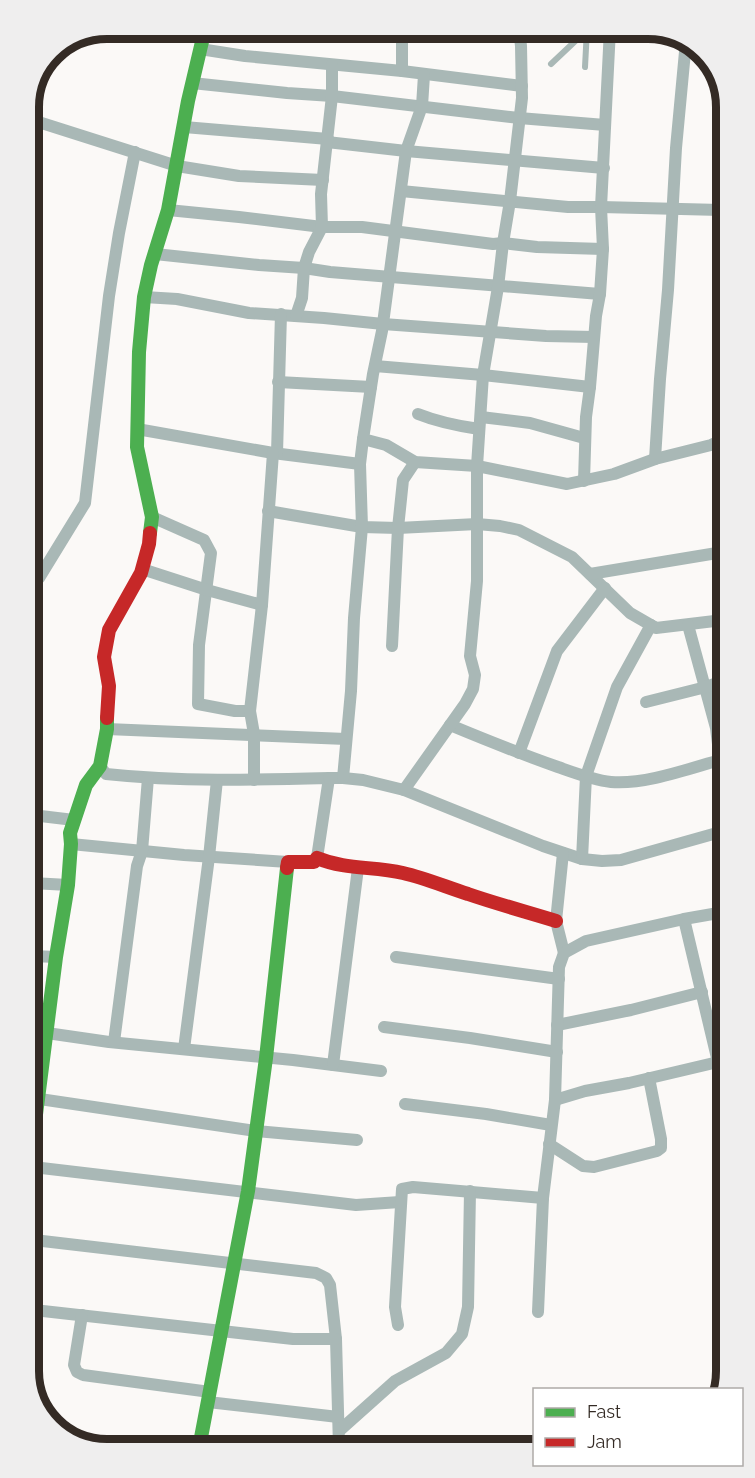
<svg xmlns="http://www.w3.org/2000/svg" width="755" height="1478" font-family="Raleway,sans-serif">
	<rect width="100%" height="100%" fill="#fbf9f7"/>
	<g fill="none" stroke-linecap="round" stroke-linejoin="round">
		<g stroke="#a9b8b6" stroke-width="6">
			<path d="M551,64L587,30"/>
			<path d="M585,67L587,29"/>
		</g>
		<g stroke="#a9b8b6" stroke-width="12">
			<path d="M200,49L245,56L402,71L522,86"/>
			<path d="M402,71V29"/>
			<path d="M192,83L287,93L332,96L519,118L605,125"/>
			<path d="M29,119L177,166L239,176L323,180"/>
			<path d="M184,127L328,139"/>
			<path d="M327,142L406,151L604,168"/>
			<path d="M401,191L568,207H601L721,210"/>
			<path d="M168,210L239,217L322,227H362L493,244L503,243L537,247L603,249"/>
			<path d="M155,254L259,265L304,268L330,272L600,294"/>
			<path d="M144,297L177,299L249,313L324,318L383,324L546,336L594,337"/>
			<path d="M296,316L302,298L304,268L309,252L322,227L321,194L332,96V65"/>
			<path d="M375,366L483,375L590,387"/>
			<path d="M278,382L371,387"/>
			<path d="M418,414C438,422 458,426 479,429"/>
			<path d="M481,417L530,423L584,438"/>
			<path d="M137,429L273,453L360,464"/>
			<path d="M363,439L386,445L415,462L477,466L567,484L614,474L655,459L711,445L722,440"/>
			<path d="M277,453L281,314"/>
			<path d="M655,459L660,379L668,290L676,148L686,41"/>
			<path d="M584,481L586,417L590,387L596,316L600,294L603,249L601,207L610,29"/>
			<path d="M268,511L362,527L398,528L477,524L500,526L519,530L572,557L630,613L656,628L723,620"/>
			<path d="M152,517L204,540L211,553L199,645L198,704L235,711H250"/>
			<path d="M142,569L207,590L262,605"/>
			<path d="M590,574L723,552"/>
			<path d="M39,578L85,503L109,296L119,233L135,152"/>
			<path d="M688,625L716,728L720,760L724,777"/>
			<path d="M392,646L398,528L403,480L415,462"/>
			<path d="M646,702L706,687L723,681"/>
			<path d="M450,725C486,740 521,754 558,767C575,773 593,780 611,782C644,785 688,769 720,760"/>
			<path d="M107,729L346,739"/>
			<path d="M519,753L557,651L605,588"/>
			<path d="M100,766L106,774C180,782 255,780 329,778L317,858"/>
			<path d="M329,778H343L363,780L404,790L543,846L582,859L602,861L621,860L724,831"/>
			<path d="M343,778L351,691L354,618L362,527L360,464L363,439L373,374L382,331L406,151L422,106L424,75"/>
			<path d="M254,780V734L250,711L262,605L273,453"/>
			<path d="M404,790L465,704L473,689L475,675L470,656L477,581V466L483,375L498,287L503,243L510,201L522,98L521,46L519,29"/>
			<path d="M32,815L74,820"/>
			<path d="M71,844L184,855L288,862"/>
			<path d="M563,853L556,921L564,953"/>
			<path d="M582,859L586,776L617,687L651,625"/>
			<path d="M32,883L68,885"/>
			<path d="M684,919L718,1062L725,1081"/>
			<path d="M32,956L56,957"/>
			<path d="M396,957L559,979"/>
			<path d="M557,1025L631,1010L702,992"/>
			<path d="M384,1027L470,1038L557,1052"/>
			<path d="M33,1031L109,1042L293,1060L381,1071"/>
			<path d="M114,1042L137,866L142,851L148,778"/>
			<path d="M184,1049L209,857L217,780"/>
			<path d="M333,1065L358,868"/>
			<path d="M33,1098L256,1131L357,1140"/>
			<path d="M555,1100L585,1091L629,1083L718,1062"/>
			<path d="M405,1104L486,1114L551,1125"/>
			<path d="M549,1144L583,1166L594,1167L657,1151L661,1148V1139L649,1078"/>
			<path d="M33,1167L356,1205L400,1202"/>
			<path d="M34,1240L316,1273L326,1278L330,1285L336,1339L339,1447"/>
			<path d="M34,1310L293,1339H336"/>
			<path d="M538,1312L543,1198L555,1100L559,967L564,953L586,941L684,919L724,912"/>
			<path d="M82,1315L74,1365L77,1372L83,1375L210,1392"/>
			<path d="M398,1325L395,1307L402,1189L413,1187L543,1198"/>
			<path d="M208,1402L338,1417"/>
			<path d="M339,1431L395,1381L446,1353L462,1334L468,1307L470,1191"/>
		</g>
		<g stroke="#4caf50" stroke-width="14">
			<path d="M150,533L152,517L137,447L139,352L144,297L151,265L168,210L188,101L205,29"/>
			<path d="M33,1138L56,957L68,885L71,844L70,833L86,785L100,766L107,729V718"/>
			<path d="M199,1448L248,1191L266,1058L287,868"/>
		</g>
		<g stroke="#c62828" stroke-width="14">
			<path d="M107,718L109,686L104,657L109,630L141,573L149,544L150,533"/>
			<path d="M287,868L288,862H314L317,858C346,870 373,866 403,873C425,878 446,887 468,894C497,904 527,912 556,921"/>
		</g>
	</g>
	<path d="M0 0H755V1478H0ZM107 39H648A68 68 0 0 1 716 107V1371A68 68 0 0 1 648 1439H107A68 68 0 0 1 39 1371V107A68 68 0 0 1 107 39Z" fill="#efeeee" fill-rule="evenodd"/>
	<path fill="none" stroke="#342b25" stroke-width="8" d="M107 39H648A68 68 0 0 1 716 107V1371A68 68 0 0 1 648 1439H107A68 68 0 0 1 39 1371V107A68 68 0 0 1 107 39Z"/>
	<rect x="533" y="1388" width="210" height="78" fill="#ffffff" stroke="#aeaaa8" stroke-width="1.5"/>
	<rect x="545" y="1408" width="30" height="9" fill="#4caf50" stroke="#aeaaa8" stroke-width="1.5"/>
	<text x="587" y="1418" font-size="18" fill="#342b25">Fast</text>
	<rect x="545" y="1438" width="30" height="9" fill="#c62828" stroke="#aeaaa8" stroke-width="1.5"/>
	<text x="587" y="1448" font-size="18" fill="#342b25">Jam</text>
</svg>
